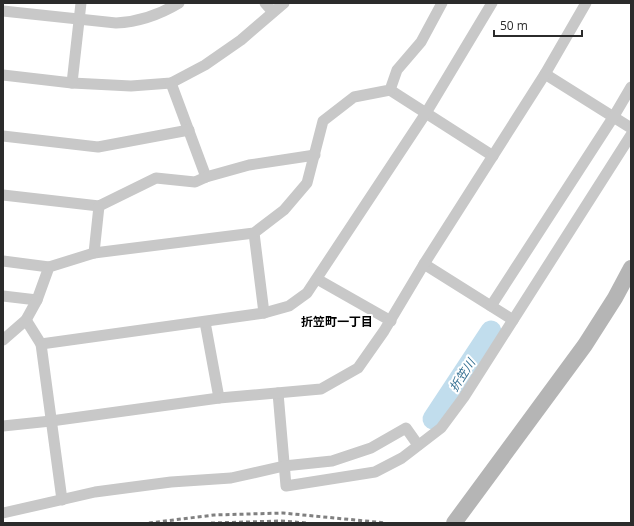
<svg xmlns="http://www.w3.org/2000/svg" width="634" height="526" font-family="'Open Sans','Noto Sans JP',sans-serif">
	<rect width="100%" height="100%" fill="#fff"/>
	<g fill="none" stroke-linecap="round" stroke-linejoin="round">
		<path stroke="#c1dded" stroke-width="21" d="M433,419L491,331"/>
		<g stroke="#c8c8c8" stroke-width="11">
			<path d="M265,3L273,12"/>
			<path d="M3,11L116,23C139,22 159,15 179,3"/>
			<path d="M545,74L631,128"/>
			<path d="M3,75L72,83L131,86L171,83L205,65L241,40L284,3"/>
			<path d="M72,83L81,3"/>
			<path d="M171,83L206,177"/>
			<path d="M390,90L493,156"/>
			<path d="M3,136L98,147L189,130"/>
			<path d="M3,195L99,206L156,178L195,182L206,177L249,165L315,155"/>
			<path d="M254,233L264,313"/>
			<path d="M94,253L99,206"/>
			<path d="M3,261L49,267"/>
			<path d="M424,264L513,320"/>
			<path d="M317,279L391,321"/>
			<path d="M3,296L37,300"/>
			<path d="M491,306L614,116L631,87"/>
			<path d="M26,320L41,344"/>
			<path d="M205,322L219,398"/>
			<path d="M3,340L26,320L37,300L49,267L94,253L254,233L284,210L307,183L323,121L354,97L390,90L397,70L421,42L442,3"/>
			<path d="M278,393L286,486L375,472L402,458L441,428L464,397L631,135"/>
			<path d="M3,426L51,421L219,398L321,389L358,368L384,331L424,264L545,74L586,3"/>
			<path d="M62,500L41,344L264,313L289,306L307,293L426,113L492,3"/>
			<path d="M3,513L95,492L171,482L231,478L284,466L332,461L371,448L406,428L418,445"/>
		</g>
		<path stroke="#b5b5b5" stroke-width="16" d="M454,523L585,345L615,298L631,268"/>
		<g stroke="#808080" stroke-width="3" stroke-dasharray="4 3" stroke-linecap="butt">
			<path d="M149,523L214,515L283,513L386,523"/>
			<path d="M211,523L281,521L307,523"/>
		</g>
	</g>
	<g text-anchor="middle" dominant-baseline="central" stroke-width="4" stroke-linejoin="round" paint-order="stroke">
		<g font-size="12" font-weight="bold" fill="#000" stroke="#fff">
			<text x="337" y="321">折笠町一丁目</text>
		</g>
		<g font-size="12" font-style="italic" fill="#357092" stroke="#fff">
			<text transform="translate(462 375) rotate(-57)">折笠川</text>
		</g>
	</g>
	<rect width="634" height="526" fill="none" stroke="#2b2b2b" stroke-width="8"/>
	<path d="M494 30v6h88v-6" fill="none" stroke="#2b2b2b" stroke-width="2"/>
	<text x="500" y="30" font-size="12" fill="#2b2b2b" stroke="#ffffff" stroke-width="3" paint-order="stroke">50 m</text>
</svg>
